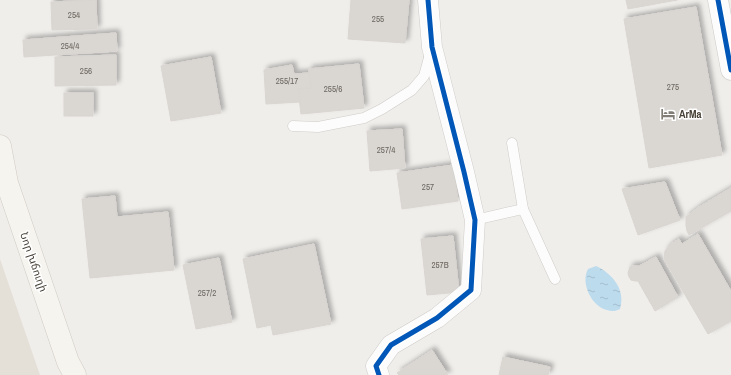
<svg xmlns="http://www.w3.org/2000/svg" width="731" height="375" font-family="'Archivo Narrow','Noto Sans Armenian',sans-serif">
	<defs>
		<pattern id="water-ripples" width="26" height="14" patternUnits="userSpaceOnUse"><rect width="26" height="14" fill="#bcdcee"/><path d="M2 4q2-2 4 0t4 0M15 11q2-2 4 0t4 0" fill="none" stroke="#a3becd"/></pattern>
		<filter id="shadow"><feDropShadow dx="3.5" dy="-3.5" stdDeviation="2" flood-color="#0004"/></filter>
	</defs>
	<rect width="100%" height="100%" fill="#f0eeeb"/>
	<path fill="#e4e0d8" d="M0,259L40,375H0Z"/>
	<path fill="url(#water-ripples)" d="M596,266C613,274 626,290 620,309C616,311 612,312 607,310C592,307 580,283 588,269Z"/>
	<g fill="#dad7d3" stroke="#d9d5d1" filter="url(#shadow)">
		<path d="M96,0L97,29L52,30L51,2Z"/>
		<path d="M351,0H409L405,43L348,39Z"/>
		<path d="M626,0H677L628,9Z"/>
		<path d="M696,7L722,155L649,168L624,19Z"/>
		<path d="M116,33L117,51L24,57L23,40Z"/>
		<path d="M116,55V85L55,86V57Z"/>
		<path d="M211,57L221,113L171,121L161,66Z"/>
		<path d="M359,64L364,108L301,114L298,89L311,88L309,69Z"/>
		<path d="M292,65L294,74L309,73L311,88L298,89L300,102L266,104L264,70Z"/>
		<rect x="64" y="93" width="29" height="23"/>
		<path d="M402,129L405,168L370,171L367,131Z"/>
		<path d="M453,165L458,201L402,209L397,173Z"/>
		<path d="M665,182L680,220L638,235L622,189Z"/>
		<path d="M731,188V211L689,235L687,231L686,226V217L699,207Z"/>
		<path d="M115,196L117,217L168,212L174,270L90,278L82,199Z"/>
		<path d="M698,234L731,291V321L708,334L664,259L665,251L670,245L679,239L682,244Z"/>
		<path d="M453,236L459,292L427,295L421,239Z"/>
		<path d="M314,244L331,324L273,335L271,325L257,328L243,259Z"/>
		<path d="M656,257L678,297L655,311L638,281H635L631,280L629,277L628,273L630,267L633,266H639Z"/>
		<path d="M219,258L232,322L196,329L183,265Z"/>
		<path d="M432,350L448,375H399L397,373Z"/>
		<path d="M503,357L550,367L548,375H499Z"/>
	</g>
	<g fill="none" stroke-linecap="round" stroke-linejoin="round">
		<defs>
			<g id="lane">
				<path d="M293,126L318,127L364,118L382,109L412,90L424,76L430,54"/>
				<path d="M512,143L523,209L555,279"/>
				<path d="M475,220L523,209"/>
			</g>
			<g id="street">
				<path d="M718,0L731,70"/>
				<path d="M379,375L376,366L391,345L437,318L471,290L475,220L464,172L432,47L428,0"/>
			</g>
			<path id="secondary" d="M0,146L7,183L68,362L75,375"/>
		</defs>
		<use href="#lane" stroke="#ceccc8" stroke-width="11"/>
		<use href="#street" stroke="#ceccc8" stroke-width="21"/>
		<use href="#secondary" stroke="#cfcbc2" stroke-width="23"/>
		<use href="#lane" stroke="#fdfcfc" stroke-width="10"/>
		<use href="#street" stroke="#fdfcfc" stroke-width="20"/>
		<use href="#secondary" stroke="#f6f4ef" stroke-width="22"/>
		<defs>
			<g id="cycleway">
				<path d="M718,0L731,70"/>
				<path d="M379,375L376,366L391,345L437,318L471,290L475,220L464,172L432,47L428,0"/>
			</g>
		</defs>
		<use href="#cycleway" stroke="#fff" stroke-width="8"/>
		<use href="#cycleway" stroke="#0057b8" stroke-width="5"/>
	</g>
	<defs>
		<symbol id="hotel-bare" viewBox="-9 -9 18 18"><path d="M-6-4.5h1.5V1H6V5H4.5V3h-9V5H-6ZM-4 0a1.8 1.8 0 1 1 3.6 0ZM.5 0V-2.5h3Q6-2.5 6 0Z" fill="#827d76" stroke="#fff" stroke-width="2.5" paint-order="stroke"/></symbol>
	</defs>
	<g fill-rule="evenodd">
		<use href="#hotel-bare" x="658" y="104" width="20" height="20"/>
	</g>
	<g text-anchor="middle" dominant-baseline="central" stroke-width="3" stroke-linejoin="round" paint-order="stroke">
		<g font-size="9" fill="#6c665f">
			<text x="74" y="15">254</text>
			<text x="378" y="19">255</text>
			<text x="70" y="46">254/4</text>
			<text x="86" y="71">256</text>
			<text x="287" y="81">255/17</text>
			<text x="673" y="87">275</text>
			<text x="333" y="89">255/6</text>
			<text x="386" y="150">257/4</text>
			<text x="428" y="187">257</text>
			<text x="440" y="265">257B</text>
			<text x="207" y="293">257/2</text>
		</g>
		<g font-size="11" font-weight="bold" fill="#474037" stroke="#fff" text-anchor="start">
			<text x="679" y="114">ArMa</text>
		</g>
		<g font-size="11" fill="#474037" stroke="#fff">
			<text transform="translate(34 262) rotate(71)">Նոր խճուղի</text>
		</g>
	</g>
</svg>
